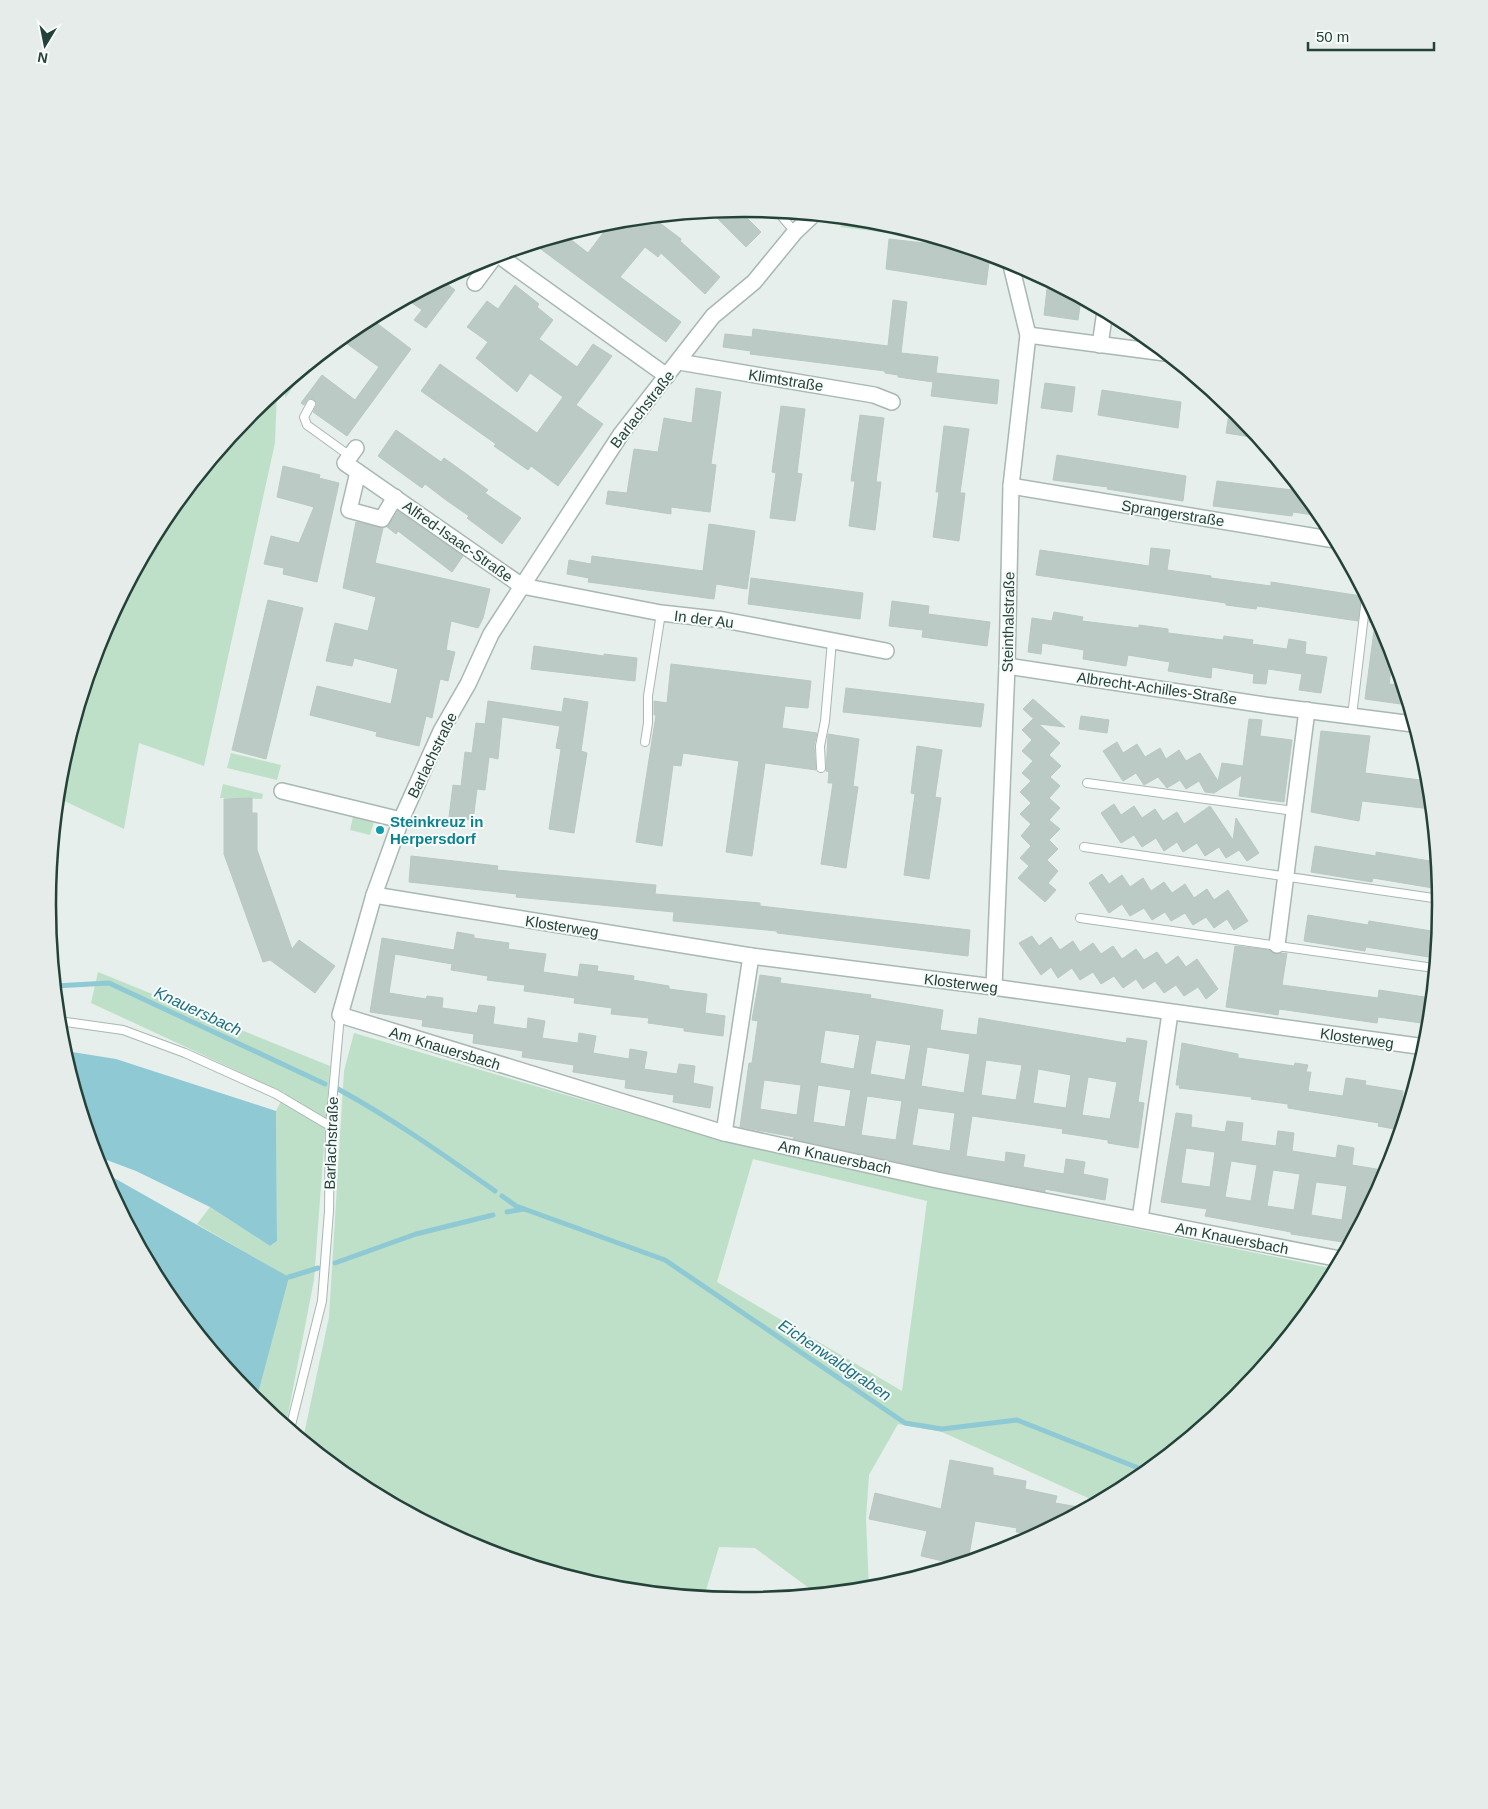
<svg xmlns="http://www.w3.org/2000/svg" width="1488" height="1809" font-family="Arial,sans-serif">
	<rect width="100%" height="100%" fill="#e6efeb"/>
	<g fill="#bfe0c8" fill-rule="evenodd">
		<path d="M848,218L880,221L914,232L913,236L840,227Z"/>
		<path d="M310,364L285,398L286,384Z"/>
		<path d="M277,391L275,443L204,766L139,743L124,829L58,798L61,768L101,638L165,517L252,412Z"/>
		<path d="M231,753L281,765L277,780L227,768Z"/>
		<path d="M223,784L263,794L262,799L220,798Z"/>
		<path d="M353,817L374,821L370,835L350,830Z"/>
		<path d="M98,972L330,1066L314,1280L286,1425L256,1401L288,1277L197,1224L210,1207L270,1246L277,1241L276,1111L285,1093L91,1003Z"/>
		<path d="M354,1033L717,1139L929,1187L1335,1269L1323,1292L1236,1397L1131,1484L1097,1502L942,1432L898,1424L869,1475L866,1519L869,1589L817,1594L755,1548L719,1547L704,1597L608,1588L477,1548L357,1483L303,1439L329,1317L344,1071ZM753,1159L927,1201L902,1391L717,1282Z"/>
	</g>
	<g fill="#8ec9d4">
		<path d="M72,1052L116,1059L276,1111L277,1241L270,1246L210,1207L136,1171L96,1156L65,1055Z"/>
		<path d="M100,1170L289,1277L256,1401L165,1291Z"/>
	</g>
	<g fill="none" stroke-linecap="round" stroke-linejoin="round">
		<g stroke="#8ec9d4" stroke-width="5">
			<path d="M55,986L109,983L325,1084"/>
			<path d="M338,1089C393,1119 444,1155 495,1191"/>
			<path d="M502,1196L516,1206L665,1260L905,1423L942,1429L1017,1420L1146,1471"/>
			<path d="M507,1212L524,1209"/>
			<path d="M335,1263L416,1234L493,1215"/>
			<path d="M289,1277L318,1268"/>
		</g>
	</g>
	<g fill="#bbcac4" stroke="#b8c9c2" fill-rule="evenodd">
		<path d="M738,209L761,232L746,247L710,211Z"/>
		<path d="M652,217L681,239L680,241L720,277L705,294L661,253L658,257L645,247L620,277L681,322L666,342L534,244L565,235L588,253L612,221Z"/>
		<path d="M889,239L968,248L990,255L986,285L886,269Z"/>
		<path d="M442,280L455,290L426,328L414,320L422,310L407,299Z"/>
		<path d="M1048,281L1081,299L1078,320L1044,315Z"/>
		<path d="M515,285L539,304L537,307L553,320L539,339L577,367L593,344L612,356L576,405L603,424L558,486L531,466L528,470L494,446L496,444L421,391L440,364L537,433L563,397L530,373L517,392L476,358L488,342L467,327L487,301L498,309Z"/>
		<path d="M893,300L907,302L901,353L938,357L936,373L999,380L997,404L931,396L933,382L898,377V375L885,373V371L750,354L751,351L723,347L725,334L752,337L753,329L888,346Z"/>
		<path d="M370,318L411,349L347,436L313,412L317,404L314,399H308L304,405L301,403L322,375L355,400L379,367L346,343L359,324Z"/>
		<path d="M1045,383L1075,387L1072,412L1041,408Z"/>
		<path d="M696,388L721,392L711,464L716,465L710,512L671,507V514L606,504L608,491L627,493L634,449L658,452L664,418L692,423Z"/>
		<path d="M1102,390L1181,402L1178,428L1098,415Z"/>
		<path d="M781,406L805,409L797,473L802,474L795,521L770,518L776,473L772,472Z"/>
		<path d="M1230,407L1237,412L1257,438L1226,433Z"/>
		<path d="M860,415L884,418L876,482H881L875,530L849,526L855,481H851Z"/>
		<path d="M944,426L969,429L960,493H965L959,541L933,537L939,492H936Z"/>
		<path d="M396,430L441,462L444,458L465,473L488,490L485,493L521,518L502,544L467,518L469,516L446,500L425,484L422,488L378,456Z"/>
		<path d="M1057,455L1186,476L1183,501L1107,489L1108,487L1053,480Z"/>
		<path d="M283,466L320,475L319,478L339,483L317,582L283,574L284,568L264,564L271,536L299,543L314,507L277,497Z"/>
		<path d="M1217,481L1301,491L1321,516L1293,512L1292,516L1213,506Z"/>
		<path d="M398,511L463,556L452,572L398,531L396,534L387,527Z"/>
		<path d="M356,522L383,528L375,563L490,589L483,618L478,628L451,621L446,650L455,652L448,681L440,679L432,718L426,716L419,746L376,736L377,732L310,715L317,686L391,704L398,669L354,658L352,666L326,661L335,623L368,631L376,597L343,588Z"/>
		<path d="M709,524L755,531L747,589L716,584L714,599L588,582L589,578L567,574L569,560L591,564L592,556L703,571Z"/>
		<path d="M1151,548L1170,550L1167,570L1211,576V578L1271,586V582L1361,596L1358,621L1257,606L1256,609L1226,605V603L1036,575L1040,550L1149,566Z"/>
		<path d="M751,578L863,593L860,619L748,604Z"/>
		<path d="M268,600L303,608L266,759L232,750Z"/>
		<path d="M892,601L929,606L928,614L990,622L987,646L922,637L923,630L889,626Z"/>
		<path d="M1371,607L1388,638L1393,655L1389,684L1402,685L1408,705L1365,699L1375,623L1369,622Z"/>
		<path d="M1054,612L1083,617L1082,621L1139,628V625L1168,629V633L1223,640L1224,636L1253,640L1252,644L1287,649L1289,639L1306,642L1305,654L1327,657L1321,693L1299,690L1302,674L1268,669L1266,684L1253,683L1254,674L1212,667L1211,678L1198,676L1168,671L1170,662L1128,655L1126,666L1083,659L1084,650L1042,643L1041,654L1028,652L1032,618L1052,621Z"/>
		<path d="M534,646L604,656V654L637,658L635,681L531,669Z"/>
		<path d="M671,664L811,681L808,708L785,706L782,728L817,733L814,746L816,770L765,763L752,856L726,852L739,761L683,753L681,766L673,765L662,846L636,842L656,715H654V701L667,703Z"/>
		<path d="M846,688L984,704L981,727L843,712Z"/>
		<path d="M564,698L588,702L581,751L587,753L574,833L549,829L561,749L556,748L560,726L502,717L498,759L489,757L485,790L477,789L473,820L449,817L453,785L461,786L465,752L472,753L476,723L485,724L488,701L562,712Z"/>
		<path d="M1033,699L1065,727L1039,724L1023,709Z"/>
		<path d="M1081,716L1109,720L1107,733L1079,729Z"/>
		<path d="M1033,719L1060,743L1049,755L1061,766L1050,777L1060,786L1049,798L1060,808L1049,820L1060,829L1049,840L1058,849L1047,860L1058,871L1048,883L1056,890L1045,902L1018,878L1029,866L1020,858L1031,846L1021,836L1031,824L1020,814L1031,803L1020,792L1031,781L1022,773L1033,761L1022,751L1032,740L1022,730Z"/>
		<path d="M1249,719L1262,720L1260,736L1292,740L1284,802L1239,796L1242,775L1214,793L1205,792L1199,781L1186,789L1180,780L1167,788L1158,777L1144,785L1136,773L1123,781L1103,751L1117,742L1123,753L1137,744L1145,757L1160,748L1166,759L1179,750L1186,761L1200,753L1218,781L1222,763L1243,766Z"/>
		<path d="M1321,731L1370,736L1365,773L1428,781L1431,809L1362,801L1359,821L1311,812Z"/>
		<path d="M828,734L859,739L853,786L858,787L846,868L821,864L833,783H828L829,772L826,771Z"/>
		<path d="M917,746L942,750L935,797L941,798L929,879L904,875L915,794L911,793Z"/>
		<path d="M252,798V813H257V850L292,949L299,940L335,966L315,993L270,960L263,962L224,854V799Z"/>
		<path d="M1114,804L1121,815L1134,806L1142,818L1155,809L1163,821L1177,812L1184,824L1210,806L1233,840L1236,818L1259,853L1247,861L1239,850L1226,858L1219,847L1205,856L1197,843L1183,852L1177,842L1164,851L1156,838L1142,847L1134,835L1121,843L1101,813Z"/>
		<path d="M1315,846L1376,856V852L1436,862L1439,889L1373,878L1372,882L1311,872Z"/>
		<path d="M411,856L498,866L497,870L656,885L655,894L760,903V906L812,912L970,930L968,956L777,933V931L673,921L674,912L516,897L517,894L409,882Z"/>
		<path d="M1102,874L1109,884L1122,875L1130,887L1143,878L1151,891L1164,882L1172,893L1185,884L1194,898L1207,889L1214,900L1228,890L1248,921L1234,930L1227,919L1214,928L1206,917L1193,925L1185,913L1171,921L1165,912L1152,920L1144,908L1130,916L1122,904L1109,913L1089,883Z"/>
		<path d="M1308,915L1368,925L1369,921L1438,932L1435,958L1366,947L1365,951L1304,941Z"/>
		<path d="M457,932L474,935V938L509,943L508,949L546,954L543,972L578,977L580,964L598,966L597,971L634,976L633,980L669,986V989L707,994L705,1013L725,1016L723,1036L684,1031V1028L648,1023L649,1018L611,1014L612,1008L574,1003L575,998L524,991L525,985L487,980L488,976L451,970L452,964L395,954L389,993L426,999L427,996L443,998L442,1008L477,1013L479,1005L495,1007L493,1024L527,1029L528,1018L545,1021L542,1038L578,1043L579,1033L596,1036L593,1053L629,1059L630,1049L647,1052L644,1069L677,1074L679,1064L695,1066L693,1083L713,1087L710,1108L673,1102L674,1095L625,1088L626,1080L573,1072L574,1065L522,1057L523,1051L473,1043L474,1034L422,1026L423,1020L370,1012L382,938L454,950Z"/>
		<path d="M1032,936L1039,946L1051,937L1060,950L1073,941L1080,952L1093,943L1101,954L1113,946L1122,959L1136,949L1144,960L1157,952L1166,965L1178,956L1186,967L1197,959L1218,989L1206,999L1198,987L1184,996L1176,985L1164,993L1155,981L1143,989L1136,979L1123,988L1114,976L1101,984L1093,972L1080,980L1072,968L1058,978L1051,967L1041,975L1019,943Z"/>
		<path d="M1235,946L1270,950L1275,954L1287,953L1282,985L1378,998L1379,990L1431,998L1429,1024L1378,1017L1377,1023L1279,1009L1278,1015L1226,1007Z"/>
		<path d="M760,975L781,978L780,983L871,995L870,998L943,1010L940,1030L977,1035L979,1018L1126,1043L1127,1038L1147,1041L1138,1102L1144,1103L1138,1148L1108,1143V1140L1062,1133L1063,1129L972,1116L966,1156L1005,1162L1006,1152L1025,1155L1023,1167L1064,1174L1066,1159L1085,1162L1083,1174L1108,1179L1105,1200L1045,1189V1192L939,1171L793,1139L794,1137L740,1127L749,1063H752L758,1021L752,1020ZM825,1030L860,1035L854,1069L820,1063ZM876,1040L911,1045L905,1080L870,1074ZM927,1047L970,1054L964,1093L921,1086ZM986,1060L1022,1065L1016,1100L981,1095ZM1038,1069L1071,1075L1066,1108L1033,1103ZM1088,1077L1117,1082L1110,1119L1082,1115ZM764,1080L801,1085L797,1115L760,1109ZM818,1085L851,1090L845,1127L813,1122ZM867,1096L902,1101L896,1140L861,1135ZM918,1108L955,1113L950,1151L912,1145Z"/>
		<path d="M1182,1043L1238,1054V1058L1294,1066L1295,1063L1308,1065L1306,1072H1311L1308,1091L1343,1096L1346,1078L1366,1081L1365,1085L1403,1091L1401,1109L1406,1110L1400,1130L1378,1126L1379,1123L1288,1108V1104L1251,1099L1252,1097L1179,1088L1180,1085H1176Z"/>
		<path d="M1176,1113L1192,1115L1191,1127L1225,1132L1227,1121L1243,1123L1241,1141L1276,1146L1278,1131L1294,1133L1292,1151L1336,1158L1338,1145L1354,1148L1352,1165L1388,1171L1349,1243L1291,1234V1232L1205,1216L1207,1209L1161,1202ZM1186,1148L1215,1152L1210,1187L1181,1183ZM1231,1161L1257,1165L1251,1201L1225,1197ZM1273,1170L1300,1174L1294,1210L1267,1206ZM1316,1182L1347,1186L1342,1220L1311,1215Z"/>
		<path d="M950,1460L993,1468V1475L1026,1481L1025,1489L1057,1496L1055,1503L1085,1508L1023,1541L1025,1533L1016,1532L1017,1528L975,1521L968,1561L956,1564L921,1556L927,1531L869,1519L875,1493L941,1509Z"/>
	</g>
	<g fill="none" stroke-linecap="round" stroke-linejoin="round">
		<defs>
			<g id="service">
				<path d="M777,211L795,232"/>
				<path d="M311,404L304,417L307,425L350,456"/>
				<path d="M1352,716L1366,598"/>
				<path d="M645,742L648,723V696L661,613"/>
				<path d="M821,768L820,746L825,721L832,641"/>
				<path d="M1087,783L1294,811"/>
				<path d="M1084,847L1440,899"/>
				<path d="M1080,918L1434,968"/>
				<path d="M59,1021L123,1030L185,1053L276,1094L330,1126"/>
				<path d="M290,1429L322,1301L329,1211L330,1126L340,1015"/>
			</g>
			<g id="minor">
				<path d="M813,215L795,232L754,282L713,316L621,434L491,634L468,684L441,731L401,820L374,895L340,1015L724,1133L937,1180L1340,1259"/>
				<path d="M498,255L667,376"/>
				<path d="M475,283L495,256"/>
				<path d="M1028,335L1165,353"/>
				<path d="M1100,345L1105,311"/>
				<path d="M679,362L874,395L892,402"/>
				<path d="M356,448L345,463L522,586L661,613L724,620L886,651"/>
				<path d="M358,472L349,510L382,519L395,497"/>
				<path d="M1011,486L1335,540"/>
				<path d="M1007,666L1272,706L1413,724"/>
				<path d="M282,791L401,820"/>
				<path d="M374,895L751,956L978,985L1425,1047"/>
				<path d="M1277,945L1307,710"/>
				<path d="M994,987L1007,666L1011,486L1028,335L1010,261"/>
				<path d="M724,1133L751,956"/>
				<path d="M1140,1219L1170,1013"/>
			</g>
		</defs>
		<use href="#service" stroke="#a8b8b2" stroke-width="10"/>
		<use href="#minor" stroke="#a8b8b2" stroke-width="18"/>
		<use href="#service" stroke="#fff" stroke-width="8"/>
		<use href="#minor" stroke="#fff" stroke-width="15"/>
	</g>
	<circle fill="#0f9aa8" stroke="#f7fbf9" stroke-width="2" cx="380" cy="830" r="5"/>
	<g text-anchor="middle" dominant-baseline="central" stroke-width="4" stroke-linejoin="round" paint-order="stroke">
		<g font-size="15" fill="#24423a" stroke="#f7fbf9">
			<text transform="translate(786 380) rotate(9)">Klimtstraße</text>
			<text transform="translate(642 409) rotate(-52)">Barlachstraße</text>
			<text transform="translate(1173 513) rotate(9)">Sprangerstraße</text>
			<text transform="translate(458 541) rotate(35)">Alfred-Isaac-Straße</text>
			<text transform="translate(704 619) rotate(7)">In der Au</text>
			<text transform="translate(1008 622) rotate(-89)">Steinthalstraße</text>
			<text transform="translate(1157 688) rotate(8)">Albrecht-Achilles-Straße</text>
			<text transform="translate(432 755) rotate(-64)">Barlachstraße</text>
			<text transform="translate(562 926) rotate(9)">Klosterweg</text>
			<text transform="translate(961 983) rotate(7)">Klosterweg</text>
			<text transform="translate(1357 1038) rotate(8)">Klosterweg</text>
			<text transform="translate(445 1048) rotate(17)">Am Knauersbach</text>
			<text transform="translate(331 1143) rotate(-88)">Barlachstraße</text>
			<text transform="translate(835 1157) rotate(12)">Am Knauersbach</text>
			<text transform="translate(1232 1238) rotate(11)">Am Knauersbach</text>
		</g>
		<g font-size="15" font-weight="bold" fill="#0d838f" stroke="#f7fbf9" text-anchor="start">
			<text x="390" y="821">Steinkreuz in<tspan x="390" dy="17">Herpersdorf</tspan></text>
		</g>
		<g font-size="16" font-style="italic" fill="#1c6f80" stroke="#f7fbf9">
			<text transform="translate(198 1011) rotate(25)">Knauersbach</text>
			<text transform="translate(835 1360) rotate(34)">Eichenwaldgraben</text>
		</g>
	</g>
	<path d="M0 0H1488V1809H0ZM743 217H745A687 687 0 0 1 1432 904V905A687 687 0 0 1 745 1592H743A687 687 0 0 1 56 905V904A687 687 0 0 1 743 217Z" fill="#e6ecea" fill-rule="evenodd"/>
	<path fill="none" stroke="#24423a" stroke-width="2.5" d="M743 217H745A687 687 0 0 1 1432 904V905A687 687 0 0 1 745 1592H743A687 687 0 0 1 56 905V904A687 687 0 0 1 743 217Z"/>
	<g transform="translate(45 45) rotate(190)" stroke="#f7fbf9" stroke-width="4" paint-order="stroke">
	<path d="M0-4L9 19L0 12L-9 19Z" fill="#24423a"/>
	<text y="-8" font-size="14" font-weight="bold" text-anchor="middle" fill="#24423a">N</text>
	</g>
	<path d="M1308 42v8h126v-8" fill="none" stroke="#24423a" stroke-width="2.5"/>
	<text x="1316" y="42" font-size="15" fill="#24423a" stroke="#f7fbf9" stroke-width="4" paint-order="stroke">50 m</text>
</svg>
